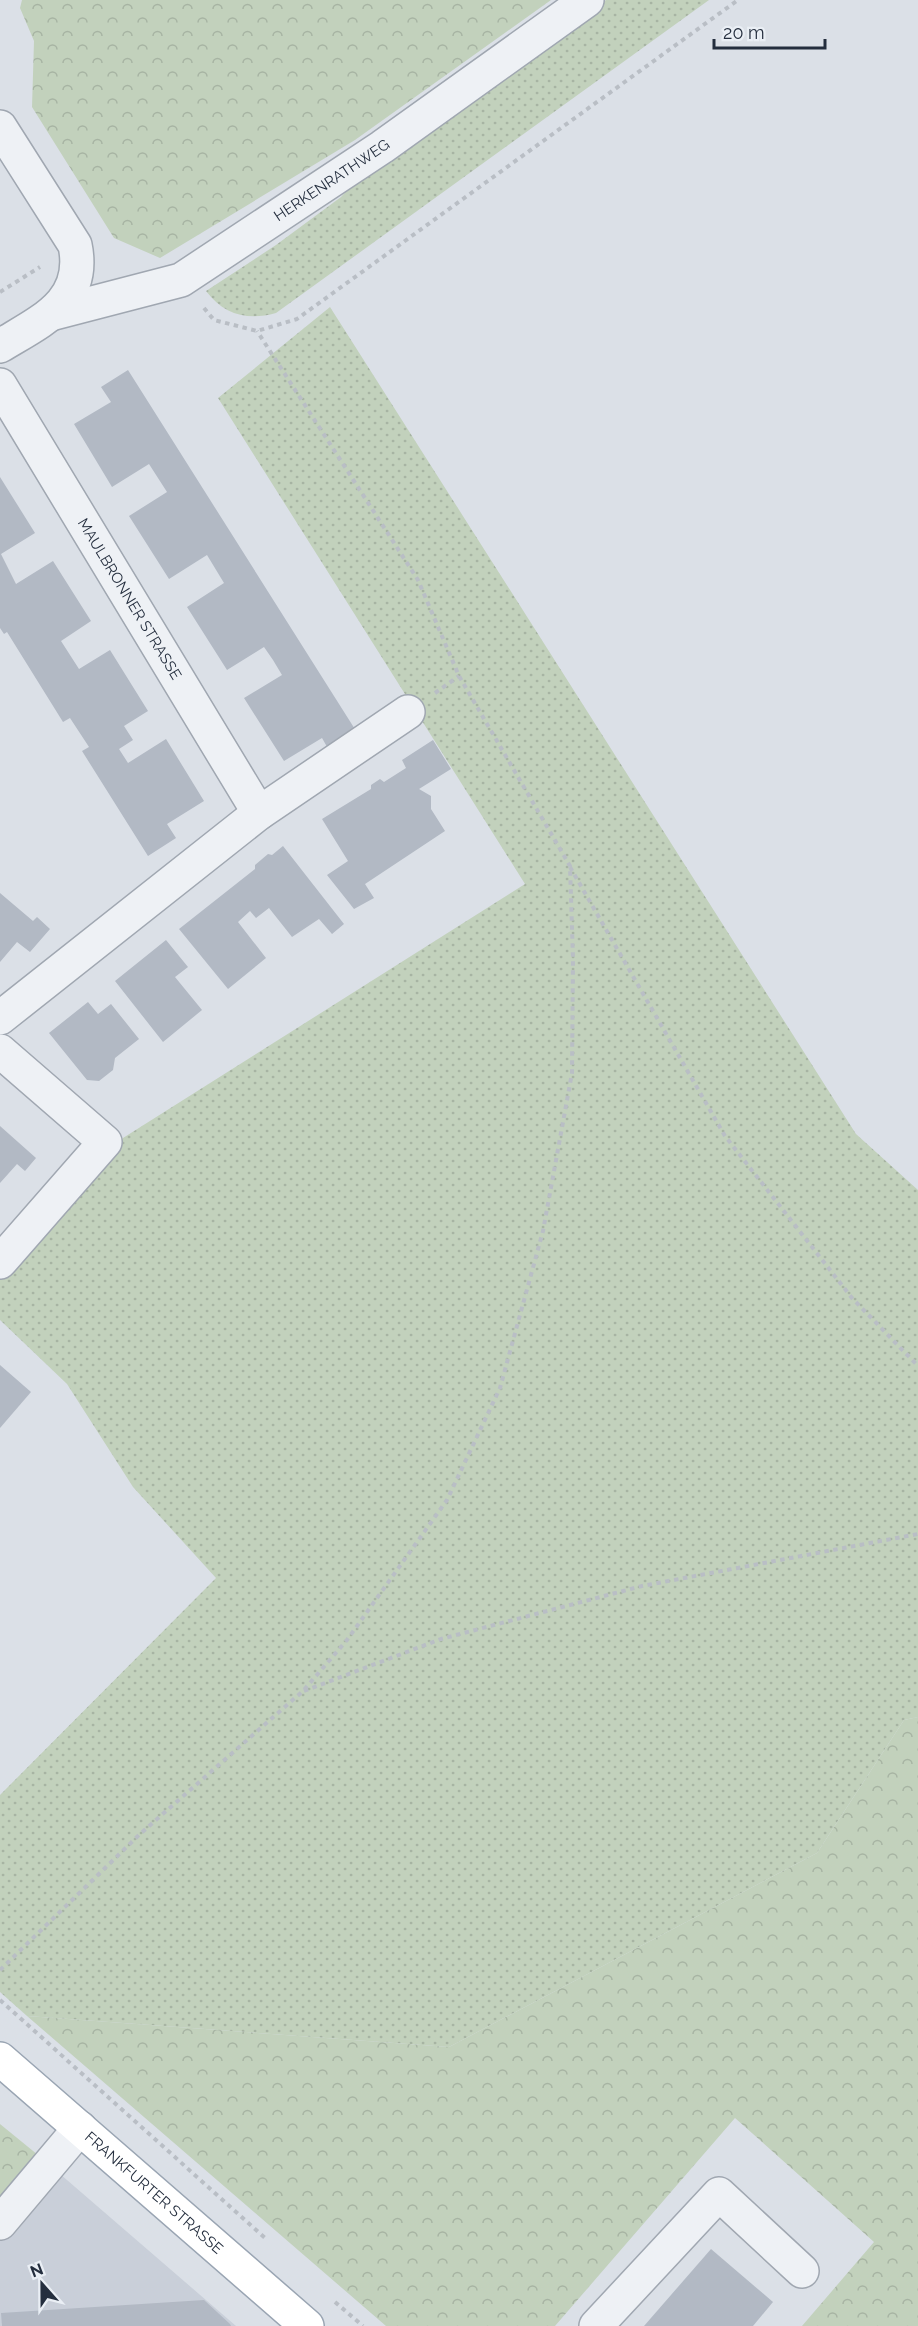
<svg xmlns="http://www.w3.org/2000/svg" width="918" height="2326" font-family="Raleway,sans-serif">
	<defs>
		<pattern id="grass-dots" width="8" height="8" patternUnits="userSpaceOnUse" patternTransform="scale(1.5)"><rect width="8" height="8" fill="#c2d1bc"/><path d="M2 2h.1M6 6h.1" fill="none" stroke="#a7b4a3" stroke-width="1.8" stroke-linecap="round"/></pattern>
		<pattern id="forest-crowns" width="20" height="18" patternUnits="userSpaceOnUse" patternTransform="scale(1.5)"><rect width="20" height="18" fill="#c2d1bc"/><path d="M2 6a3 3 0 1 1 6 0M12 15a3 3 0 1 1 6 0" fill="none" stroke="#a7b4a3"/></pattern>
	</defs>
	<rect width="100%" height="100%" fill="#dbe0e7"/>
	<path fill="#c9cfd9" d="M38,2155L236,2326H0V2199Z"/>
	<g fill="url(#grass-dots)">
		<path d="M606,0H709L276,313C248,321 224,315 206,291L276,245L341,197L350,187Z"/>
		<path d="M330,307L856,1134L918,1190V1717L904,1720L817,1853L449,2047L27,2016L0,1992V1795L216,1578L133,1487L67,1384L0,1320V1271L123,1138L525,884L218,398Z"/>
	</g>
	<g fill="url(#forest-crowns)">
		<path d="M22,0H551L355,140L160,258L114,238L32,107L34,41L20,8Z"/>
		<path d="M918,1717V2326H802L874,2242L735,2118L555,2326H386L27,2016L449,2047L817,1853L904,1720Z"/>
		<path d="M0,2124L38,2155L0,2199Z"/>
	</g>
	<g fill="#b2b9c4">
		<path d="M128,370L358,734L330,752L322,738L284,761L244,698L282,675L273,660L264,647L227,670L187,607L224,583L207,555L169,579L129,516L167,492L149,464L112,487L74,424L111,402L101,387Z"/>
		<path d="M0,477L35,533L1,554L16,584L53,561L91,621L61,641L79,669L110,650L148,711L124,726L133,740L119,749L128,763L166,739L204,801L167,824L176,838L148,856L82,751L89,747L70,718L63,722L7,632L4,634L0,628Z"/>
		<path d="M433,740L451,769L419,789L431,796V809L445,831L365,884L374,898L354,909L327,875L348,861L322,819L371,789V785L380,779L384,782L406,768L402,760Z"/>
		<path d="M283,846L344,924L332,934L319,919L292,937L269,908L256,918L250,911L238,922L266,958L228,989L179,929L255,869V865L268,854L272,855Z"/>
		<path d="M0,893L33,921L37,917L50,929L30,952L17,942L0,962Z"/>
		<path d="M166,940L188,967L175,977L202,1010L163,1042L115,981Z"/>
		<path d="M88,1002L98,1014L111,1004L139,1039L115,1058L113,1070L99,1081L87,1080L49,1033Z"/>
		<path d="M0,1126L36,1158L25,1171L17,1164L0,1183Z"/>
		<path d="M0,1365L31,1392L0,1428Z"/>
		<path d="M711,2249L773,2302L753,2326H644Z"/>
		<path d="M204,2300L230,2324L231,2326H2L1,2313Z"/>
	</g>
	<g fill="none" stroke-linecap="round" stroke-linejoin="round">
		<defs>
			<g id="minor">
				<path d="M0,127L75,245C87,302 41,321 0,346"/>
				<path id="s1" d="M54,313L181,280L382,147L587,0"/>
				<path id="s2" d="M0,385L259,813"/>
				<path d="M0,1018L259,813L408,712"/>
				<path d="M0,1051L105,1142L0,1262"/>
				<path d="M0,2223L80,2128"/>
				<path d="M596,2326L719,2194L802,2271"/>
			</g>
			<g id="major">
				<path id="s3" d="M0,2059L307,2326"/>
			</g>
		</defs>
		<use href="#minor" stroke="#a0a7b1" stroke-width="36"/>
		<use href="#major" stroke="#9aa5b3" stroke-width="36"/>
		<g stroke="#b9bec5" stroke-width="4" stroke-dasharray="4.5 4.5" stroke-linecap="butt">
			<path d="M0,292L40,267"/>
			<path d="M204,308L214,320L257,331L297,319L738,0"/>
			<path d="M435,693L459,676"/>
			<path d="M570,867L725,1136L852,1298L918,1366"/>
			<path d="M304,1691L441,1639L642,1586L918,1534"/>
			<path d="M0,1970L140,1834L303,1691L347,1640L447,1500L500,1388L543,1231L572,1073L573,959L570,866L459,676L418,580L257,331"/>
			<path d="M0,2000L265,2238"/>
			<path d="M335,2302L363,2326"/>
		</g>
		<use href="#minor" stroke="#eef1f5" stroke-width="33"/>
		<use href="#major" stroke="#fff" stroke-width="33"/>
	</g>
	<g text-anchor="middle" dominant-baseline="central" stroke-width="5" stroke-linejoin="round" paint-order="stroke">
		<g font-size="15" fill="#242e3e" stroke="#eaeff5">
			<text stroke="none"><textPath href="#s1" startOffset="312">HERKENRATHWEG</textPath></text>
			<text stroke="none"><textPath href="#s2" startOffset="250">MAULBRONNER STRASSE</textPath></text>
			<text stroke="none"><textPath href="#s3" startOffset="204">FRANKFURTER STRASSE</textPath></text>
		</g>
	</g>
	<g transform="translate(42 2284) rotate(339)" stroke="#eaeff5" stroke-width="4.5" paint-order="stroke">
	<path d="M0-4.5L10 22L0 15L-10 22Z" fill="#242e3e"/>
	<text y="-9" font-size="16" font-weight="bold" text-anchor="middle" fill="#242e3e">N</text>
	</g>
	<path d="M714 39v9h111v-9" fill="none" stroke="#242e3e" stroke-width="3"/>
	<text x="723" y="39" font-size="18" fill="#242e3e" stroke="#eaeff5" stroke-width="4.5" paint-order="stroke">20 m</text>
</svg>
